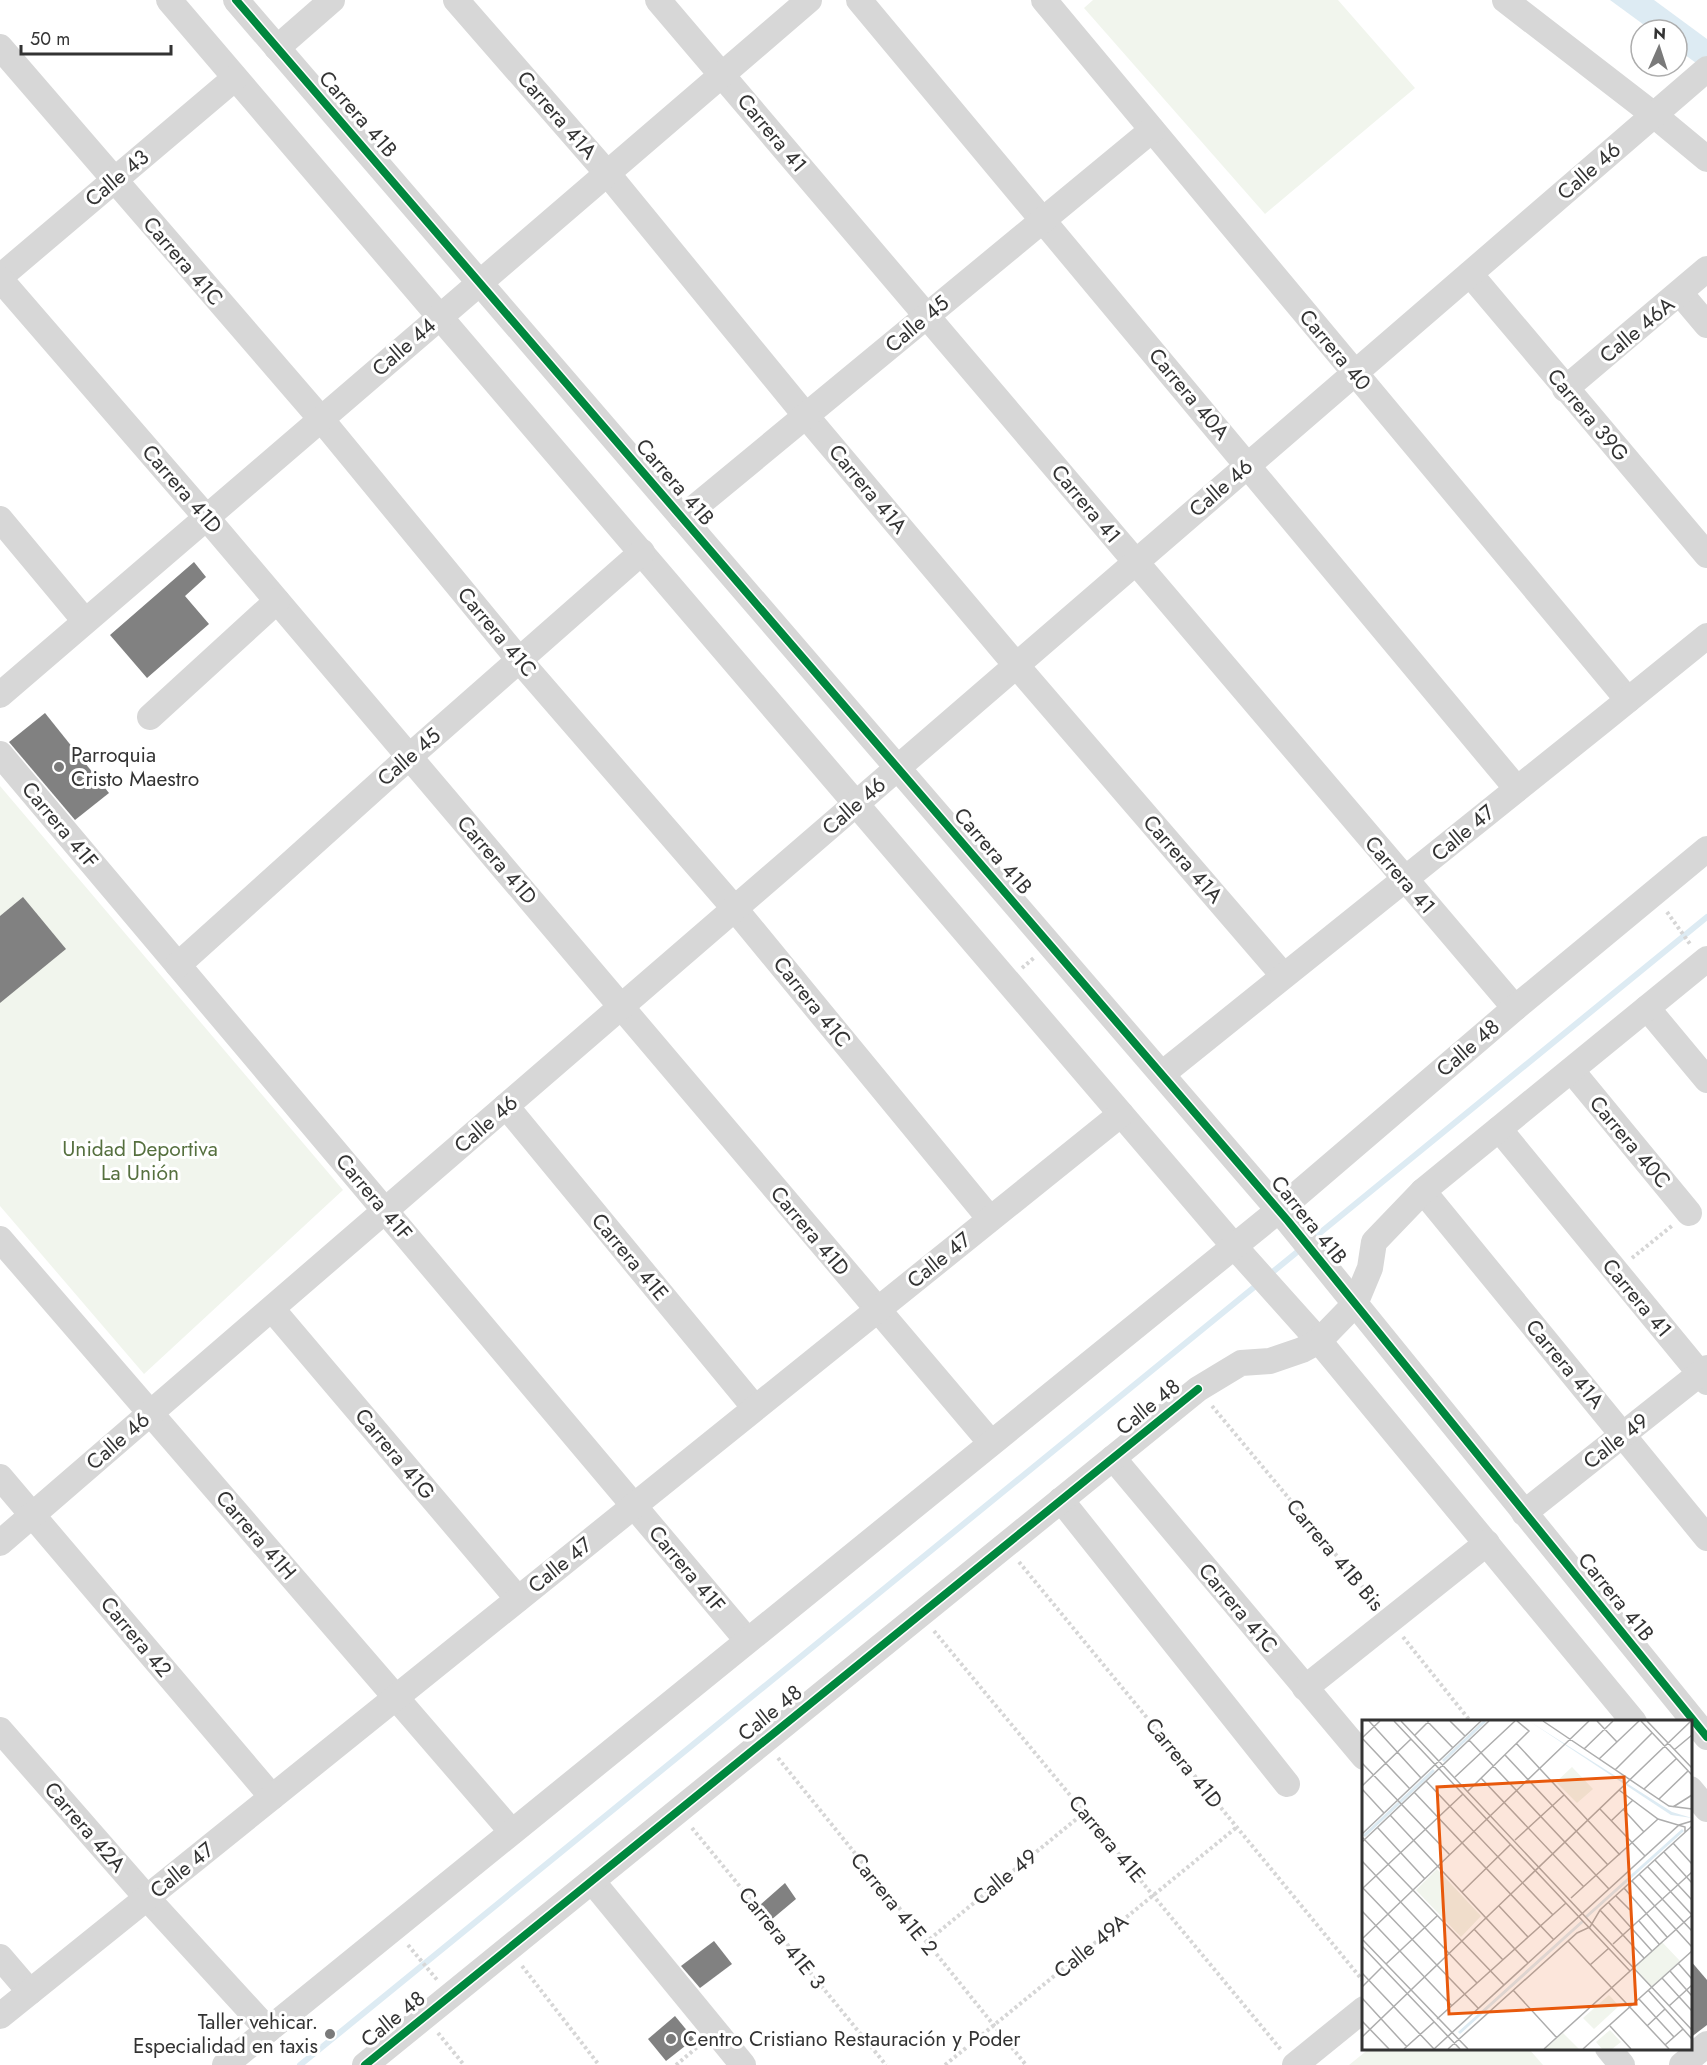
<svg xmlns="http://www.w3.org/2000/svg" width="1707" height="2065" font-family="Jost,sans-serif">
	<rect width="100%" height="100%" fill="#fff"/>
	<g fill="#f1f5ed">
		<path d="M1093,0H1338L1415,88L1265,214L1084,8Z"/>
		<path d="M0,786L343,1190L144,1374L0,1206Z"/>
		<path d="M1370,2048L1529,2049L1543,2065H1349Z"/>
	</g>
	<path fill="#ddebf3" d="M1610,0H1654L1707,39V71L1677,49V30H1651Z"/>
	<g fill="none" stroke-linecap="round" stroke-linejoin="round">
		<g stroke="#ddebf3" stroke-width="6">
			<path d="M1310,1241L1707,917"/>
			<path d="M1269,1275L1302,1248"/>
			<path d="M300,2065L1258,1284"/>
		</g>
	</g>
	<g fill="#818181">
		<path d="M194,562L206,577L185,596L209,624L147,678L110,635Z"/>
		<path d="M45,713L109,793L75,820L9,742Z"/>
		<path d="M23,897L66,949L0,1003V916Z"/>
		<path d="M785,1883L796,1899L771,1920L760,1905Z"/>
		<path d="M714,1941L732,1964L700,1988L681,1966Z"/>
		<path d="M1690,1960L1707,1980V2025L1690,2038Z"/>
		<path d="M675,2016L694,2039L666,2061L648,2039Z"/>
	</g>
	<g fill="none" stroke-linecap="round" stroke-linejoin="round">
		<g stroke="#d6d6d6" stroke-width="4" stroke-dasharray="3 3" stroke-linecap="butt">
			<path d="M1667,912L1690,944"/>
			<path d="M1022,968L1035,957"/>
			<path d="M1632,1258L1673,1225"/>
			<path d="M1212,1406L1376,1603"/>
			<path d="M1019,1562L1364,1982"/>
			<path d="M934,1631L1282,2051"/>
			<path d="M1403,1637L1471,1722"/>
			<path d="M778,1758L1026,2065"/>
			<path d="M692,1828L886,2065"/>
			<path d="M925,1943L1085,1812"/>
			<path d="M408,1945L438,1981"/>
			<path d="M522,1966L599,2065"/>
			<path d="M438,2033L464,2065"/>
			<path d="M676,2065L701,2044"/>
			<path d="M945,2065L1237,1827"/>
		</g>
		<g stroke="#d7d7d7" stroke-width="26">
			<path d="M169,0L1233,1245L1319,1341L1634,1722"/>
			<path d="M236,0L1288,1221L1707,1737"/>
			<path d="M456,0L607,173L806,416L1016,665L1283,975"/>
			<path d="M658,0L1515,1008"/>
			<path d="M859,0L1517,789"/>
			<path d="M1044,0L1628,700"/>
			<path d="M1505,0L1654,115L1707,159"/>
			<path d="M0,47L321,419L520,661L735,909L990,1219"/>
			<path d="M277,48L332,0"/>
			<path d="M1470,274L1707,555"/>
			<path d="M0,277L235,78"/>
			<path d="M0,279L206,517L991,1443"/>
			<path d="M1680,293L1707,325"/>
			<path d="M1565,389L1707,269"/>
			<path d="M682,518L1152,130"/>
			<path d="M0,519L85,621"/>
			<path d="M0,695L809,0"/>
			<path d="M150,717L277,601"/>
			<path d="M0,754L747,1640"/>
			<path d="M178,965L409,757L642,552"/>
			<path d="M1647,1008L1707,1080"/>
			<path d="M1572,1071L1689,1213"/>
			<path d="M1162,1074C1344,929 1526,783 1707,636"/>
			<path d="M506,1106L755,1408"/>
			<path d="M1499,1129L1707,1382"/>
			<path d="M1423,1191L1707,1538"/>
			<path d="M0,1239L512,1832"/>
			<path d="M272,1309L518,1599"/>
			<path d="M1113,1458L1364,1757"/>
			<path d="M0,1477L272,1797"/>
			<path d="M1061,1500L1287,1784"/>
			<path d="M1524,1513L1707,1368"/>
			<path d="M0,1543L1707,69"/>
			<path d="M1305,1688L1487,1543"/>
			<path d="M0,1730L147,1898L268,2030"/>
			<path d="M1690,1789L1707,1809"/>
			<path d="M592,1881L743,2065"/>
			<path d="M0,1957L30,1992"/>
			<path d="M0,2016L1121,1114"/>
			<path d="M1608,2048L1622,2065"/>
			<path d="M225,2065L1279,1210L1515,1008L1707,849"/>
			<path d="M365,2065L1198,1389L1241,1363L1270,1361L1302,1350L1319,1341L1355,1304L1370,1268L1374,1242L1423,1191L1707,959"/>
			<path d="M1295,2065L1364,2009"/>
			<path d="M1682,2065L1707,2044"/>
		</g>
		<defs>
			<g id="cycleway">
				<path d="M236,0L1288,1221L1707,1737"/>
				<path d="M365,2065L1198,1389"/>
			</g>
		</defs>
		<use href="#cycleway" stroke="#fff" stroke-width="11"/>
		<use href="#cycleway" stroke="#00873e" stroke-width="8"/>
	</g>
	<g fill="#7a7a7a" stroke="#fff" stroke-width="2">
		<circle cx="59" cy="767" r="6"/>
		<circle cx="330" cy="2034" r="6"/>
		<circle cx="671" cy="2039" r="6"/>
	</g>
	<g text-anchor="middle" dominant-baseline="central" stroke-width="6" stroke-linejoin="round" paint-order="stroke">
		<g font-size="21" fill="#333" stroke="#fff">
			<text transform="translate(358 114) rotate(49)">Carrera 41B</text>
			<text transform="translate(557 115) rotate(49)">Carrera 41A</text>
			<text transform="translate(772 133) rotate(50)">Carrera 41</text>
			<text transform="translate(1589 171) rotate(-41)">Calle 46</text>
			<text transform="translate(117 178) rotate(-40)">Calle 43</text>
			<text transform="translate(183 261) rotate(49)">Carrera 41C</text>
			<text transform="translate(917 324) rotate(-40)">Calle 45</text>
			<text transform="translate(1637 330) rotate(-40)">Calle 46A</text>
			<text transform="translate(404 347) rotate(-41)">Calle 44</text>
			<text transform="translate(1335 350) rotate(50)">Carrera 40</text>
			<text transform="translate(1189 394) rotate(50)">Carrera 40A</text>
			<text transform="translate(1588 415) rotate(50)">Carrera 39G</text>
			<text transform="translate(675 482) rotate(49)">Carrera 41B</text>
			<text transform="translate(1221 488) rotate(-41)">Calle 46</text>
			<text transform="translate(182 489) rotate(49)">Carrera 41D</text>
			<text transform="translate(868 489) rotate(50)">Carrera 41A</text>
			<text transform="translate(1086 504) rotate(50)">Carrera 41</text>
			<text transform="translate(497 632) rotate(50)">Carrera 41C</text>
			<text transform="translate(409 757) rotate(-41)">Calle 45</text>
			<text transform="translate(854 806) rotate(-41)">Calle 46</text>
			<text transform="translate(60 825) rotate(50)">Carrera 41F</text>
			<text transform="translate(1463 833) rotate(-40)">Calle 47</text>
			<text transform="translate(993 851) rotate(49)">Carrera 41B</text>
			<text transform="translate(1183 859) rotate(49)">Carrera 41A</text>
			<text transform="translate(497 860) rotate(49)">Carrera 41D</text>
			<text transform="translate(1400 875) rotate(49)">Carrera 41</text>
			<text transform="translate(812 1002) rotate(51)">Carrera 41C</text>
			<text transform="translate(1468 1048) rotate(-41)">Calle 48</text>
			<text transform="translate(486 1124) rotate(-41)">Calle 46</text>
			<text transform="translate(1630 1142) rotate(50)">Carrera 40C</text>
			<text transform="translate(374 1197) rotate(50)">Carrera 41F</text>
			<text transform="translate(1309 1220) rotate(51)">Carrera 41B</text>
			<text transform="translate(810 1231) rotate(50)">Carrera 41D</text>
			<text transform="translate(630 1257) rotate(50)">Carrera 41E</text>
			<text transform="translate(939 1260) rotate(-39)">Calle 47</text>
			<text transform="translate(1637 1298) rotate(50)">Carrera 41</text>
			<text transform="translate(1565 1364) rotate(50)">Carrera 41A</text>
			<text transform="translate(1148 1407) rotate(-39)">Calle 48</text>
			<text transform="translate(118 1441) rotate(-41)">Calle 46</text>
			<text transform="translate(1616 1441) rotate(-38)">Calle 49</text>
			<text transform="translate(395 1454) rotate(50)">Carrera 41G</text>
			<text transform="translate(256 1535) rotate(49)">Carrera 41H</text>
			<text transform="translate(1335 1555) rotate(50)">Carrera 41B Bis</text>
			<text transform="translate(560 1565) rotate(-39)">Calle 47</text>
			<text transform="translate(687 1569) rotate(50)">Carrera 41F</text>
			<text transform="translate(1616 1597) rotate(51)">Carrera 41B</text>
			<text transform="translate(1238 1608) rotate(50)">Carrera 41C</text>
			<text transform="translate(136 1637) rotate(50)">Carrera 42</text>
			<text transform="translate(770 1713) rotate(-39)">Calle 48</text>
			<text transform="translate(1184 1763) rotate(51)">Carrera 41D</text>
			<text transform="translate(85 1827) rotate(49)">Carrera 42A</text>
			<text transform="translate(1107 1839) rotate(50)">Carrera 41E</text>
			<text transform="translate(182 1870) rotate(-39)">Calle 47</text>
			<text transform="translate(1005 1877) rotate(-39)">Calle 49</text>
			<text transform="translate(894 1904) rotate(51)">Carrera 41E 2</text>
			<text transform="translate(782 1938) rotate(51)">Carrera 41E 3</text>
			<text transform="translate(1091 1946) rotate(-39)">Calle 49A</text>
			<text transform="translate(393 2019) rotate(-39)">Calle 48</text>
		</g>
		<g font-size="21" fill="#333" stroke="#fff" text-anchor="start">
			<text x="71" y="755">Parroquia<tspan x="71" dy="24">Cristo Maestro</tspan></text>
			<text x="318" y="2022" text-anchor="end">Taller vehicar.<tspan x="318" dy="24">Especialidad en taxis</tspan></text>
			<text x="683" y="2039">Centro Cristiano Restauración y Poder</text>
		</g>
		<g font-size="21" fill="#56703f" stroke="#fff">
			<text x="140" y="1149">Unidad Deportiva<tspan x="140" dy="24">La Unión</tspan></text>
		</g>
	</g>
	<g transform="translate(1362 1720)">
		<rect width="330" height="330" fill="#fff"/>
		<path d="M210,47L231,69L215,83L194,62ZM75,149L119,196L99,217L54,170ZM300,222L318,241L290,267L272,247ZM247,275L257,286L232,309L221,298ZM248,310L259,322L250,329H240L234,322ZM201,313L217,329H183Z" fill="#f1f5ed"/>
		<path d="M167,1L310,92L330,98L309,95Z" fill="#ddebf3"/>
		<path fill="none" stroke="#ddebf3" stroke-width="3" d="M81,41L123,1M2,116L72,50M224,197L321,110M97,313L221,201"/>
		<path fill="none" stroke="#adadad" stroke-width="1.5" d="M7,1L59,58M18,1L0,18L48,69M32,1L268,251M39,1L330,310M65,1L91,28M88,1L103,16M181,1L307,86L330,89M235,1L255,22M279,1L330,55M285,1L330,48M53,15L67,1M107,20L247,169M154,23L258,135M222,29L251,1M312,30L330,15M143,35L246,145M237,39L277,1M0,43L88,135M253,50L290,13M93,57L153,1M119,58L222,167M64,61L191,195M0,66L49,19M0,69L22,93M282,69L314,39M257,70L296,99L323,107V112M106,71L167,11L155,1M52,72L192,220M297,79L326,51M311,87L330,75M238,89L283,136M261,89L282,112M28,95L166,243M249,101L271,80M15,107L63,159M0,114L119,1M0,117L142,265M153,120L202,75M0,122L127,1M311,123L330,144M302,132L330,163M293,140L330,180M0,141L115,263M286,147L330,195M277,154L330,211M270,161L330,227M0,167L116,288M1,168L101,74M262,168L305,217M100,172L149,124M254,176L268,190M209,178L296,99M246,182L290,231M137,186L166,217M238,190L282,238M0,191L90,286M277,201L297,224M112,209L141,240M0,219L227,1M0,219L106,329M206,221L307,329M251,224L330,152M0,226L98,329M316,243L330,259M24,244L75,196M228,245L247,228M308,251L330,276M0,253L72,329M300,258L330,291M0,267L20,247M151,270L195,318M286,270L330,319M0,278L45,327M277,279L312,317M307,286L330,265M75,299L204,183M0,301L27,329M248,306L269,329M285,306L303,289M0,317L329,1M303,325L321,309M42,329L72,302M72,329L317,105L330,101M86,329L215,213L228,207L238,190L330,106M182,329L330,195M221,329L330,231"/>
		<path fill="#e8590c" fill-opacity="0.15" stroke="#e8590c" stroke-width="3" d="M262,57L274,284L87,294L75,67Z"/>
		<rect width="330" height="330" fill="none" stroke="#333" stroke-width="3"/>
	</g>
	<g transform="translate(1659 48) rotate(3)"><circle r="28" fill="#ffffff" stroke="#adadad" stroke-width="1.5"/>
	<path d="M0-4.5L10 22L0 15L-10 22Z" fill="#7a7a7a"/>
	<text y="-9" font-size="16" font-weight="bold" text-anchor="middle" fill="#333333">N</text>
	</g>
	<path d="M21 45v9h150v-9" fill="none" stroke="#333333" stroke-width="3"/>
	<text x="30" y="45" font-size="18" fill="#333333" stroke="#ffffff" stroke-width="4.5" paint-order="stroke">50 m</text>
</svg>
